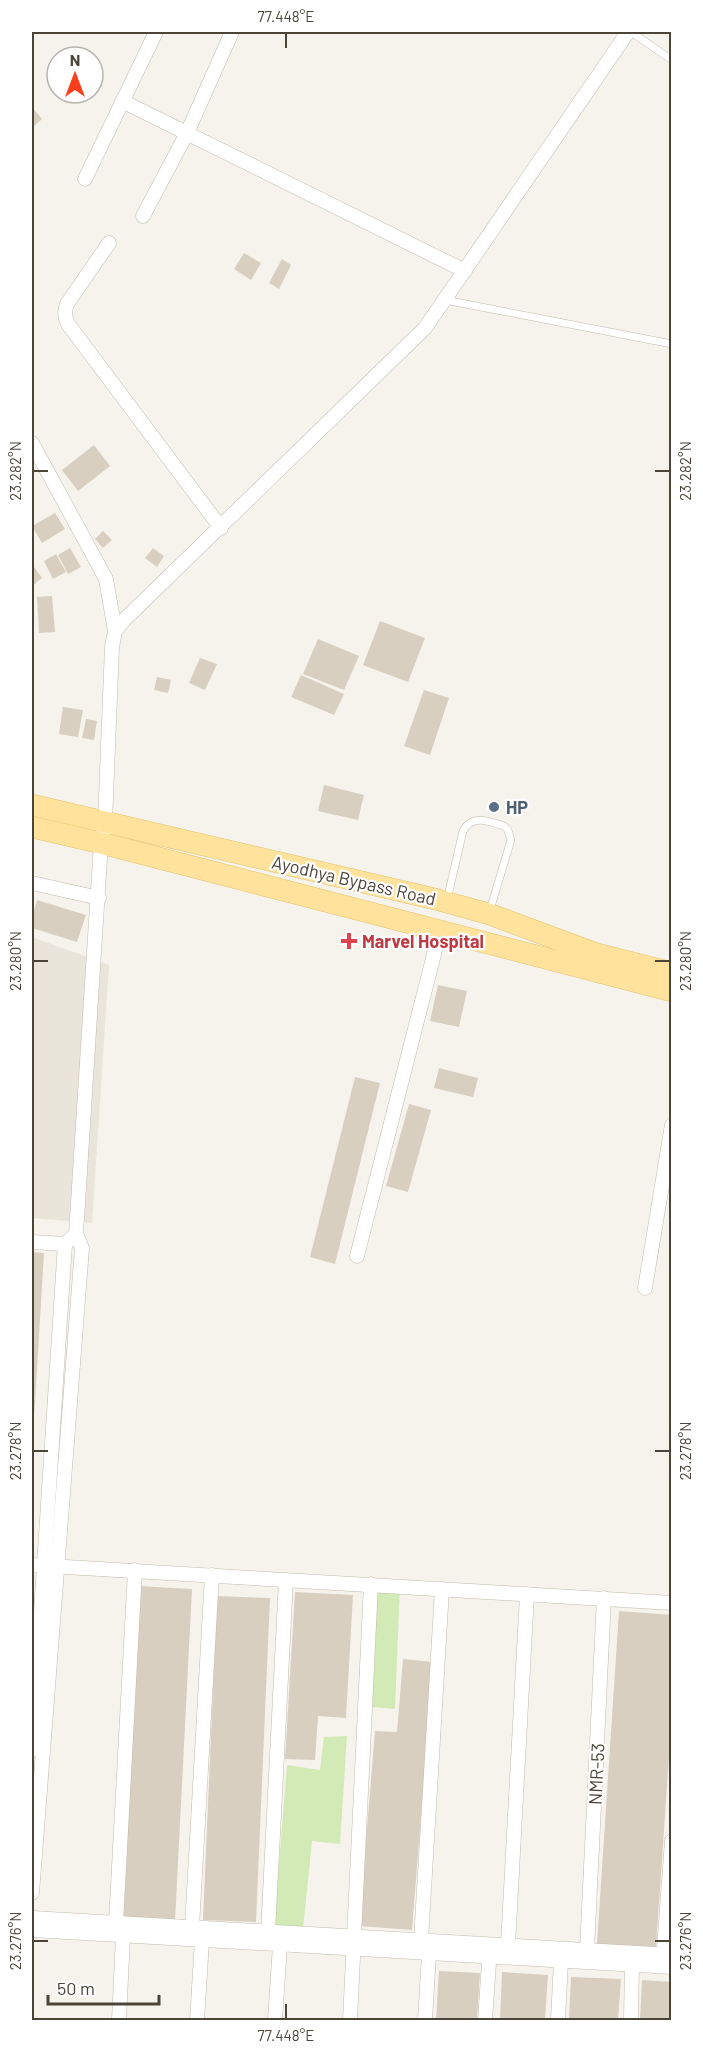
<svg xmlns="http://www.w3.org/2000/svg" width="703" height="2052" font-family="Barlow,sans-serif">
	<rect width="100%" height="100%" fill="#f6f3ec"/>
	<path fill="#eae5da" d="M32,937L109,965L92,1223L32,1218Z"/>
	<g fill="#d2eab5">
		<path d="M371,1584L400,1586L395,1709L361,1706Z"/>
		<path d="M347,1736L340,1844L312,1841L303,1929L274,1926L287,1765L320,1770L324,1737Z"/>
	</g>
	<g fill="#d8cfc1">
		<path d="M32,107L42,119L32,128Z"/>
		<path d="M244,253L261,263L251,280L234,269Z"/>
		<path d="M282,259L291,265L279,289L269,283Z"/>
		<path d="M94,445L110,466L78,491L62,470Z"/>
		<path d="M55,513L65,529L42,543L32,526Z"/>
		<path d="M103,531L112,540L103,548L95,539Z"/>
		<path d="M70,548L81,567L68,574L58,555Z"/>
		<path d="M153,548L164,556L157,567L145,558Z"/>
		<path d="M56,554L66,572L53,579L44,561Z"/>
		<path d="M32,564L42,578L32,586Z"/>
		<path d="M52,596L55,632L39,633L37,597Z"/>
		<path d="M380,621L425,638L408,682L363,665Z"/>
		<path d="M318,639L359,656L344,690L303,674Z"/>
		<path d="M200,658L217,664L205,690L189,683Z"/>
		<path d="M301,675L344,694L334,715L291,697Z"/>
		<path d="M157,677L171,680L168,693L154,690Z"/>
		<path d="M424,690L449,698L430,755L404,746Z"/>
		<path d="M63,707L83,710L78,737L59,734Z"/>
		<path d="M86,719L97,721L94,740L82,738Z"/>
		<path d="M324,785L364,795L358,820L318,811Z"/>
		<path d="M37,900L86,915L77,942L32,928V918Z"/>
		<path d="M438,985L467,991L459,1027L430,1021Z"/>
		<path d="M439,1068L478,1078L473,1097L434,1088Z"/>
		<path d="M355,1077L380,1083L335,1264L310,1257Z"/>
		<path d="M409,1104L431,1110L408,1192L386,1186Z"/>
		<path d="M32,1252L44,1253L33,1435H32Z"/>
		<path d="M138,1586L192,1589L175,1921L120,1918Z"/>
		<path d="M295,1592L353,1595L346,1718L318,1716L315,1760L285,1759Z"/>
		<path d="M217,1596L270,1598L256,1922L203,1920Z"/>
		<path d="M619,1611L672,1615V1713L656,1947L597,1944Z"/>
		<path d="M403,1659L433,1662L412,1930L359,1926L375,1731L397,1732Z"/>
		<path d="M439,1971L480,1973L477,2020H436Z"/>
		<path d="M502,1972L548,1975L545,2020H500Z"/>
		<path d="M571,1977L621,1979L618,2020H569Z"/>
		<path d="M642,1980L672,1982V2020H640Z"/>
	</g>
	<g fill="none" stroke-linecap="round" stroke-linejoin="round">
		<defs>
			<g id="lane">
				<path d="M631,32L672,60"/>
				<path d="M445,300L672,344"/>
				<path d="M447,900L463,831C472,814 489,821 504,826L508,830L511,840L490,910"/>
			</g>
			<g id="street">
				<path d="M122,101L465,271"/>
				<path d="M85,179L156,32"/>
				<path d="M143,216L187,133L232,32"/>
				<path d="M109,243L67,304C64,312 65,317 68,324L221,528"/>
				<path d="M32,443L106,579L115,631L112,647L105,822L101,843L76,1234L82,1248L32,1893"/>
				<path d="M115,631L124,620L425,328L628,32"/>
				<path d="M32,883L99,898"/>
				<path d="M32,1242L65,1244"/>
				<path d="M357,1256L440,931"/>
				<path d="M645,1288L672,1125"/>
				<path d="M32,1565L672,1603"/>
				<path d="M32,1750L65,1244L76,1234"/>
				<path d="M32,1918L672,1955"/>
				<path d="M116,1923L135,1570"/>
				<path d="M192,1927L212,1575"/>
				<path d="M32,1930L672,1967"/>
				<path d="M268,1932L286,1580"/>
				<path d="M421,1940L442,1589"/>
				<path d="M508,1945L527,1594"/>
				<path d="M587,1950L604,1598"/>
				<path d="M663,1962L672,1841"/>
				<path d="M119,2020L123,1936"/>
				<path d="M197,2020L202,1941"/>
				<path d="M275,2020L280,1945"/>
				<path d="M350,2020L371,1584"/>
				<path d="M425,2020L429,1954"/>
				<path d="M485,2020L490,1948"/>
				<path d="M558,2020L561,1961"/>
				<path d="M631,2020L632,1965"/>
			</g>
			<g id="primary">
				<path d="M32,805L435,899L489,914L597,954L672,973"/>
				<path d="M32,827L101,843L672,991"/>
			</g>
		</defs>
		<use href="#lane" stroke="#c2bbae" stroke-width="8"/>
		<use href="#street" stroke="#c2bbae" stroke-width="15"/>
		<use href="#primary" stroke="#e6c16a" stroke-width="22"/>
		<use href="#lane" stroke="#fff" stroke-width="7"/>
		<use href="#street" stroke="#fff" stroke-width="14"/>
		<use href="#primary" stroke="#ffe39c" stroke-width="21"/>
	</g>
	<path fill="none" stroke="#4b4439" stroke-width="2" d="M286,33V48M33,471H48M655,471H670M33,961H48M655,961H670M33,1451H48M655,1451H670M33,1941H48M655,1941H670M286,2004V2019"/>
	<circle fill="#5c6f8a" stroke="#fff" stroke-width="2" cx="494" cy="807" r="6"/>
	<path fill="#e0444e" stroke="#fff" stroke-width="2" d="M346 932h6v6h6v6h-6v6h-6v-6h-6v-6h6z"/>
	<g text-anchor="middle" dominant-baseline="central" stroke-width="4.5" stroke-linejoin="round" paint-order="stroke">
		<g font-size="18" font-weight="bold" fill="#4e5e75" stroke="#fff" text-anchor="start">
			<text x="506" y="807">HP</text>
		</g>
		<g font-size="18" fill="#4b4439" stroke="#fff">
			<text transform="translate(354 880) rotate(13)">Ayodhya Bypass Road</text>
			<text transform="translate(596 1774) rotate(-87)">NMR-53</text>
		</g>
		<g font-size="18" font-weight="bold" fill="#be3a42" stroke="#fff" text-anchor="start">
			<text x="362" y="941">Marvel Hospital</text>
		</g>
	</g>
	<rect width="703" height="2052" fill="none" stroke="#ffffff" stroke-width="66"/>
	<g transform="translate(75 75)"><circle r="28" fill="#ffffff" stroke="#b7b4b0" stroke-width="1.5"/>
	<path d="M0-4.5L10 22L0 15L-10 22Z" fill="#fc3f1d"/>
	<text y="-9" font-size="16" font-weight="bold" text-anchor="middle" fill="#4b4439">N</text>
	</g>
	<path d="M48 1995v9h111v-9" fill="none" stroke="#4b4439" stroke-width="3"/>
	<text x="57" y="1995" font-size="18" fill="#4b4439" stroke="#ffffff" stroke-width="4.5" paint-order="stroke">50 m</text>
	<rect x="33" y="33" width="637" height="1986" fill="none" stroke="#4b4439" stroke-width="2"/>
	<g font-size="15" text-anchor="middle" fill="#4b4439">
		<text x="286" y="22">77.448°E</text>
		<text transform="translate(16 471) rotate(-90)" y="5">23.282°N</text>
		<text transform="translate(686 471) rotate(-90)" y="5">23.282°N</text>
		<text transform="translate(16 961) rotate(-90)" y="5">23.280°N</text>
		<text transform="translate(686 961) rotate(-90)" y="5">23.280°N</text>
		<text transform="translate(16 1451) rotate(-90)" y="5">23.278°N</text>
		<text transform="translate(686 1451) rotate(-90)" y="5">23.278°N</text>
		<text transform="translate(16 1941) rotate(-90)" y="5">23.276°N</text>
		<text transform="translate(686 1941) rotate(-90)" y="5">23.276°N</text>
		<text x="286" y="2041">77.448°E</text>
	</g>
</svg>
